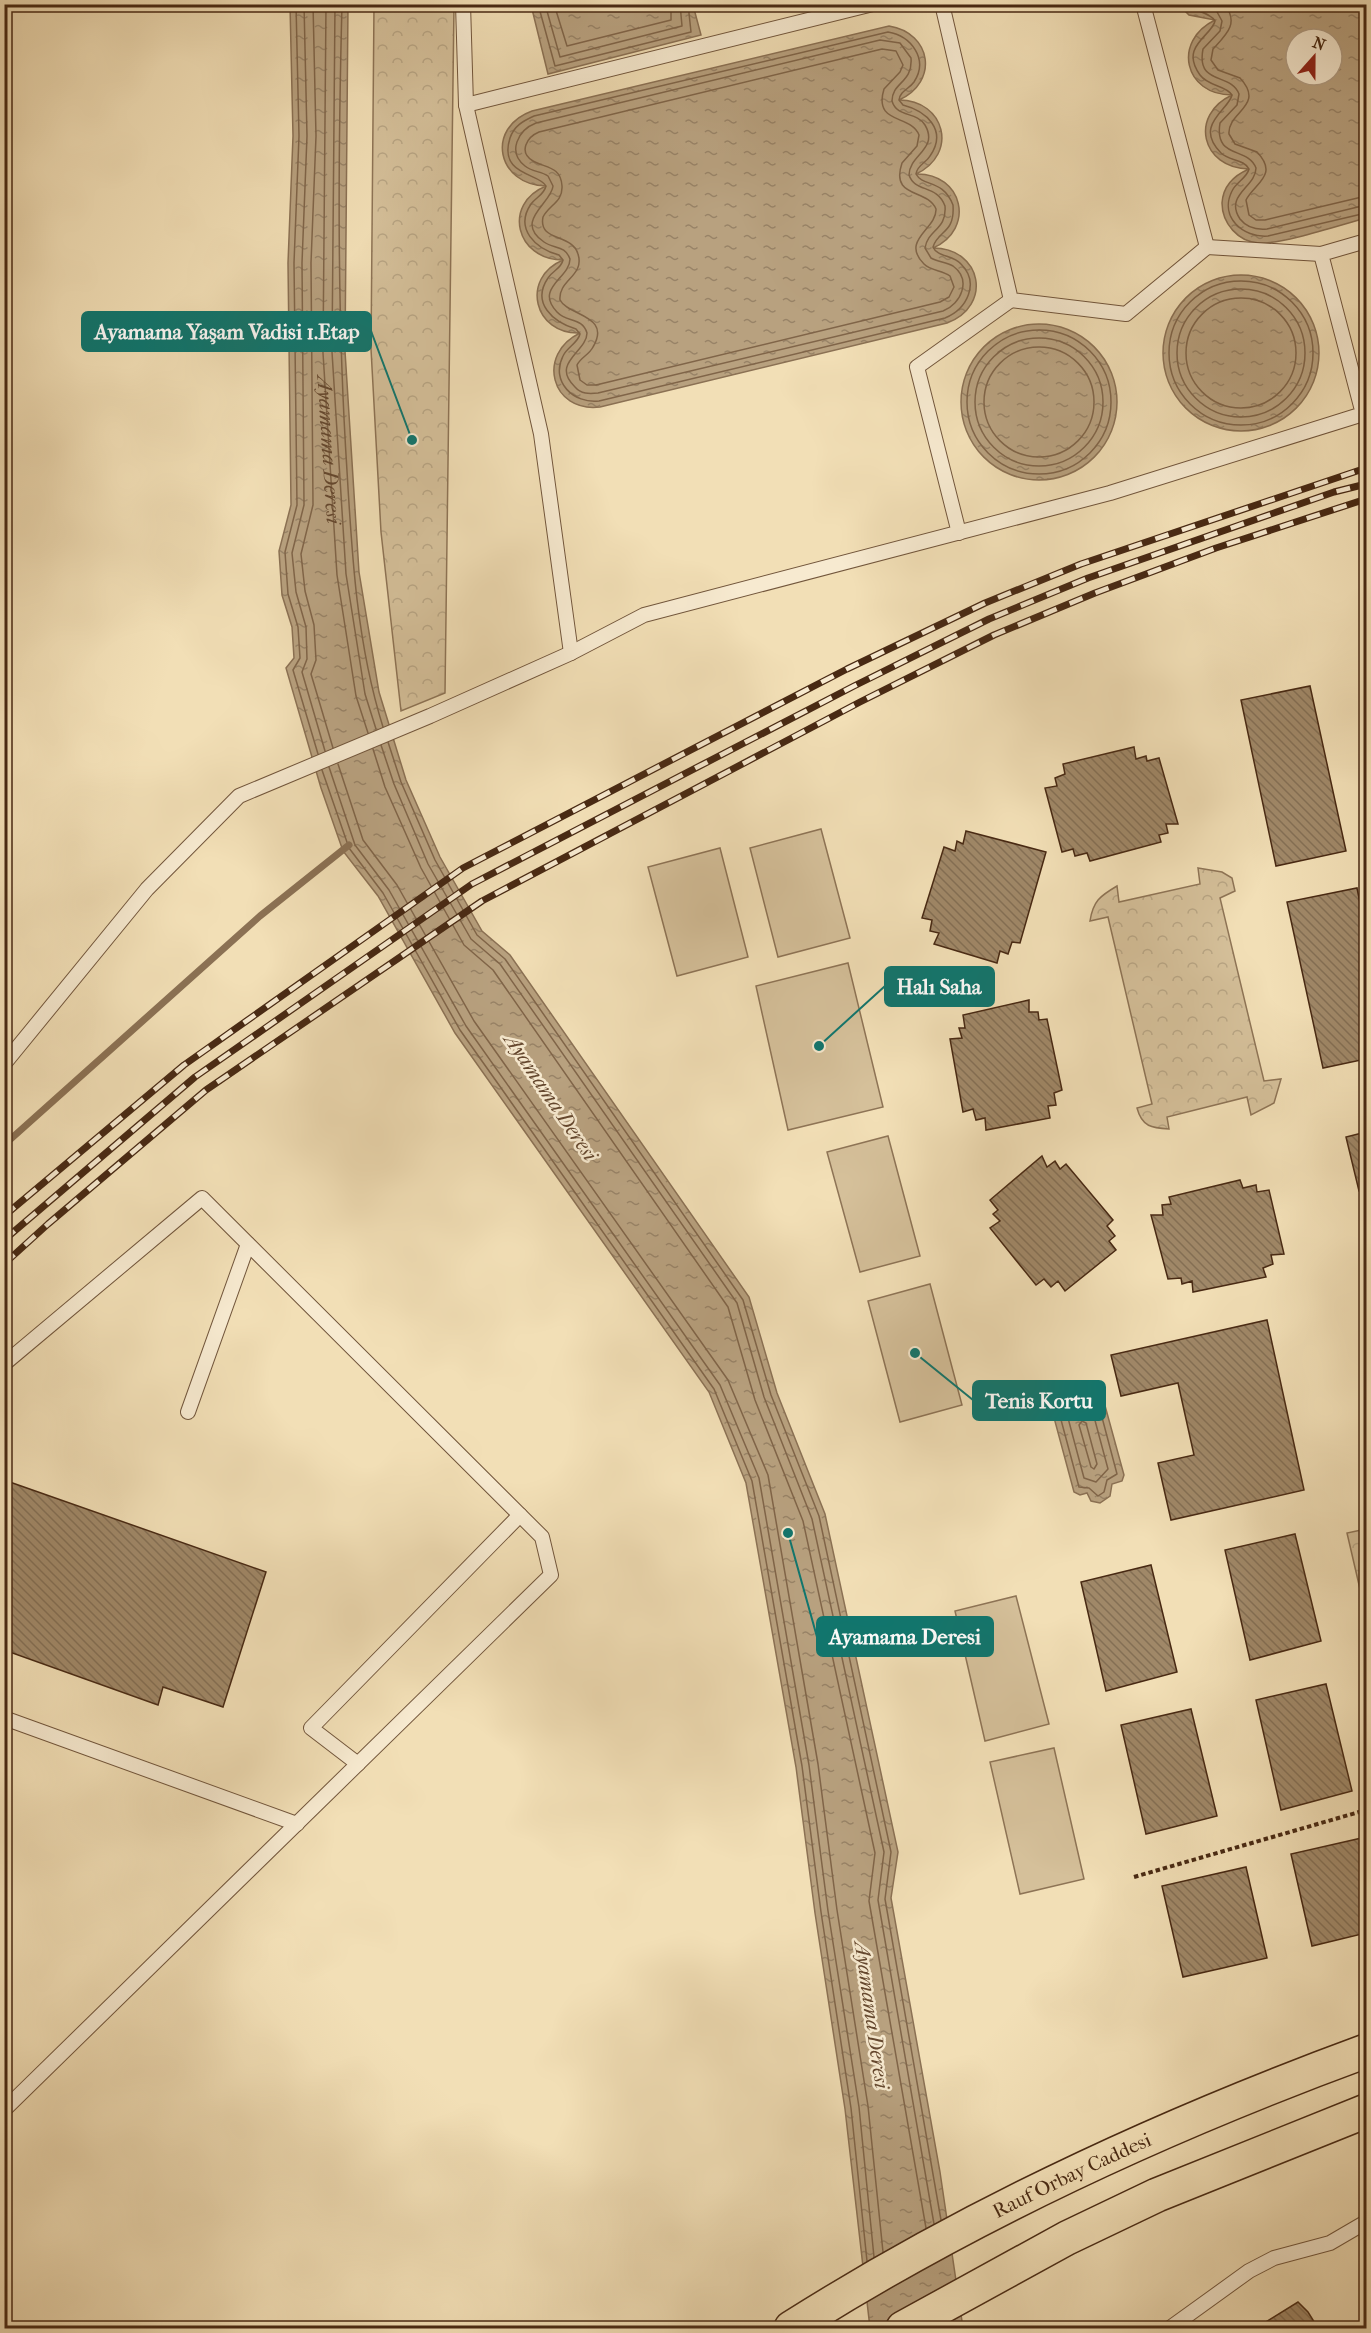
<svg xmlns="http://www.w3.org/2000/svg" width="1371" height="2333" font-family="'IM FELL French Canon',serif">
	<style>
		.forest { fill: url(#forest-crowns); stroke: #8e7456; stroke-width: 1.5 }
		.garden { fill: #d5c09a; stroke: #8e7456; stroke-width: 1.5 }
		.water { fill: url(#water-ripples); stroke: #8b7154; stroke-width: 1.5; fill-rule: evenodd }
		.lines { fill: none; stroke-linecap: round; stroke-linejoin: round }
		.shore { stroke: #806549; stroke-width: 1.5 }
		.stream { stroke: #8b7154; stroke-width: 7 }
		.building { fill: url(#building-back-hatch); stroke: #482913; stroke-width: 1.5 }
		.service-casing { stroke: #72563c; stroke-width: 16 }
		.trunk-casing { stroke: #482913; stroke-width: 36 }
		.path { stroke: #482913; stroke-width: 4; stroke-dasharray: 4.5 3; stroke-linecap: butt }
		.service { stroke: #f7ead0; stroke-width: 14 }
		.trunk { stroke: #f2dfb6; stroke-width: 33 }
		.rail-casing { stroke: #482913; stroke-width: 7 }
		.rail { stroke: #f7ead0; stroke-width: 4.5; stroke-dasharray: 14; stroke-linecap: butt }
		.labels { text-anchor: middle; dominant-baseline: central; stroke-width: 5; stroke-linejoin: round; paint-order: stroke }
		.street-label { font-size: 20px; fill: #482913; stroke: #f7ead0 }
		.water-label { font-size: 21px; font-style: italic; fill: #64472e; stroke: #f7ead0 }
		.leader { fill: none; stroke: #0f766e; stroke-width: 2 }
		.callout-dot { fill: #0f766e; stroke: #f7ead0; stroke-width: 2 }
		.callout { fill: #0f766e; stroke: #0f766e; stroke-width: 2 }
		.callout-label { font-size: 21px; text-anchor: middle; font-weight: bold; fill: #fff }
	</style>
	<defs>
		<pattern id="forest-crowns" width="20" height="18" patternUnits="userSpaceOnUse" patternTransform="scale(1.5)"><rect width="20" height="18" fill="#d5c09a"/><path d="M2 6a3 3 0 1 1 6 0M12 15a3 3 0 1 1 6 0" fill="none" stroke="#b8a584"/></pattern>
		<pattern id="water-ripples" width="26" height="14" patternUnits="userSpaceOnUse" patternTransform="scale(1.5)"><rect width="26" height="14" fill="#b8a17f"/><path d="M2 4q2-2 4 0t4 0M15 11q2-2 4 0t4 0" fill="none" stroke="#988367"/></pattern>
		<pattern id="building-back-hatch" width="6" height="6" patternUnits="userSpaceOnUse" patternTransform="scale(1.5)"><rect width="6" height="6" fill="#a08868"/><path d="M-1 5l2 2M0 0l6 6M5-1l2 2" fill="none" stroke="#846f54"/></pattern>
	</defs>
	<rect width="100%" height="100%" fill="#f2dfb6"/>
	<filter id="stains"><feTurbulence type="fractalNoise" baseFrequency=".00333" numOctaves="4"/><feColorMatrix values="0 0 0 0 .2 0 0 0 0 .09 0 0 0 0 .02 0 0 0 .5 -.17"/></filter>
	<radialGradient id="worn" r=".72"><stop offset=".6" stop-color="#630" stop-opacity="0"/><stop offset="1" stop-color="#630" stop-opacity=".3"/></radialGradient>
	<!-- forest -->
	<g class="forest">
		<path d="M 374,5 L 454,5 L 445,693 L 401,711 L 381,532 L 371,349 Z"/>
		<path d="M 1198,868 L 1222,872 L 1232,878 L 1235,891 L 1220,898 L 1264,1081 L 1281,1079 L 1274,1103 L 1251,1115 L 1247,1097 L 1167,1117 L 1169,1129 C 1152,1128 1142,1127 1137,1108 L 1152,1104 L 1108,917 L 1090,921 C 1093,901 1100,896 1117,886 L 1119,902 L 1200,884 Z"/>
		<path d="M 1366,1529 L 1366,1615 L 1347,1533 Z"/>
	</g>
	<!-- garden -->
	<g class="garden">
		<path d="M 821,829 L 850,938 L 778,957 L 750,848 Z"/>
		<path d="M 720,848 L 748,957 L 677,976 L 648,867 Z"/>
		<path d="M 848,963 L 883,1107 L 788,1130 L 756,986 Z"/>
		<path d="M 888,1136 L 920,1256 L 860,1272 L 827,1152 Z"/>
		<path d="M 930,1284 L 962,1405 L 900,1422 L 868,1301 Z"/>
		<path d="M 1016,1596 L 1049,1724 L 985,1741 L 955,1611 Z"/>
		<path d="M 1054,1748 L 1084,1879 L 1020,1894 L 990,1762 Z"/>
	</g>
	<!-- water -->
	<g class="water">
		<path d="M 290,5 L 348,5 L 345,351 L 359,572 L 379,692 L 406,780 L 440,857 L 482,931 L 510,955 L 749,1297 L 777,1393 L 825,1514 L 898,1852 L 891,1898 L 940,2172 L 963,2328 L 870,2328 L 845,2109 L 815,1913 L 796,1767 L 746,1483 L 709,1392 L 455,1033 L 378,896 L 343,851 L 321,788 L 286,668 L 294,658 L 292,627 L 282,595 L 279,551 L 291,505 L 288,263 L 293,136 Z"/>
		<path d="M 531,5 L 693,5 L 701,35 L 548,74 Z"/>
		<path d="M 1179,5 L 1366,5 L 1366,218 C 1340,225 1283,244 1259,243 C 1238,242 1222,223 1222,203 C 1223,186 1235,175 1249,169 C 1201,168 1189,115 1232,95 C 1184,95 1172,41 1215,20 L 1189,15 ZM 1296,39 L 1332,39 L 1332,75 L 1296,75 Z"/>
		<path d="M 889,26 C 932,33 939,82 899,100 C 945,100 959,154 916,174 C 963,173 976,229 933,248 C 982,248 993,306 947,323 L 600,407 C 551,413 536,354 580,333 C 534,335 520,278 563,260 C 516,260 502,204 546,186 C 497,185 485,128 532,111 Z"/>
		<circle cx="1241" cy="353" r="78"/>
		<circle cx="1039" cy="402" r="78"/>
		<path d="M 1096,1395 L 1104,1402 L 1124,1475 L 1122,1481 L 1112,1484 L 1110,1496 L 1100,1503 L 1091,1501 L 1087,1493 L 1080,1495 L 1074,1492 L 1053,1414 L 1061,1403 Z"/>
	</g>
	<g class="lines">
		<!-- shore -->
		<g class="shore">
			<path d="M 296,4 L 299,136 L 294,263 L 297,505 L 285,552 L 288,594 L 298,627 L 300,658 L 293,670 L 318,754"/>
			<path d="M 304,4 L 307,136 L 302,263 L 304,505 L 292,553 L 296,592 L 306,627 L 307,659 L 302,672 L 325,751"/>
			<path d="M 313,4 L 316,136 L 311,263 L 313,505 L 301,554 L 305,591 L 314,625 L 316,660 L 311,674 L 333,748"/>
			<path id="s1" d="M 326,4 L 323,353 L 337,575 L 356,696 L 368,733"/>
			<path d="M 335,4 L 332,352 L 346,574 L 365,694 L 376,729"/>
			<path d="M 342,4 C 338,160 337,316 347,471 C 352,557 357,644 383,727"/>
			<path d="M 538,4 L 555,66 L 691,32 L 688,4"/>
			<path d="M 545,4 L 560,57 L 682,26 L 680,4"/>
			<path d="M 554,4 L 567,46 L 671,20 L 671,4"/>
			<path d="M 1186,4 C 1194,12 1210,12 1215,21 C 1212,36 1179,46 1200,75 C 1209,87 1226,85 1232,95 C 1229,110 1193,125 1221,153 C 1229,161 1244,159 1249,169 C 1247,178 1236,182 1232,191 C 1219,217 1243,238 1268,236 L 1366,213"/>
			<path d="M 1199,4 L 1216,10 L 1222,21 L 1220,31 L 1203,49 C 1196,86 1231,72 1239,94 L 1237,105 L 1220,123 C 1214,160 1248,146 1256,168 C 1256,187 1224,195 1240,219 C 1247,228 1256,230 1267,229 L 1366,205"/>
			<path d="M 1224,4 C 1240,23 1226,35 1213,49 L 1211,60 L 1218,70 L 1240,78 C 1266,106 1227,112 1229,134 L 1235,144 L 1257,152 C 1279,175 1255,183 1246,200 L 1249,215 L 1256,220 L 1265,220 L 1366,196"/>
			<path d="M 888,32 C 911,36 929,59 914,82 C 909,89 900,91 899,100 L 903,105 C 926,111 948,130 930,156 C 926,163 917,165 916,174 C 923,187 943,179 953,205 C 955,234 938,230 933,247 C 937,257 953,255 961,264 C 980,283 967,309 945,318 L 599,401 C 574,404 550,382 563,356 C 567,347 578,343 580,334 L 576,329 C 553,322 531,303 548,278 C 553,270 561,269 563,260 L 559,255 C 536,249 514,229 531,204 C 536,197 544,195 546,186 C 540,173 498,176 510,138 C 514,126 523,121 534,116 Z"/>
			<path d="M 880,40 L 900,43 L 911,58 C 913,83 892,82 892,101 C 897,118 916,111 925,125 C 939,149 909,155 909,175 C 915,193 937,184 945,206 C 947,230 928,229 925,248 L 931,258 C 938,262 946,262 953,266 C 972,280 961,304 943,311 L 598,393 C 589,394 581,394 575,387 C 550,363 587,352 587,333 C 582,317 567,323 557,312 C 534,288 570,278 570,259 C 565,245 554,249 544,242 C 513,221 552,203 553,186 L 548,176 C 541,171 532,172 525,166 C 507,152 518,130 536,123 Z"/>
			<path d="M 882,49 L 896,51 L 903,65 L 900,72 L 884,89 C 873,125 911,114 919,135 L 917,146 L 902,163 C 890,199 927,188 936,209 C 937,229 900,240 924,264 C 931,271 942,270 950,276 L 954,287 L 949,297 L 940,302 L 596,385 L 587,385 L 580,380 L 577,365 C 581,357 589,355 593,347 C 612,315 568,316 560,300 C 558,280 585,276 578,254 C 572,233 538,242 543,217 C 549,205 563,202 562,186 C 561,166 545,168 533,161 C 518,152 527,137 539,132 Z"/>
			<circle cx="1241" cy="353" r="72"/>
			<circle cx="1241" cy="353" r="64"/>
			<circle cx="1241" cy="353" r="55"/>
			<circle cx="1039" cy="402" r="72"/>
			<circle cx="1039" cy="402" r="64"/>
			<circle cx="1039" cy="402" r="55"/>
			<path d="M 388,742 L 401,782 L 435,860 L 477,935 L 505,959 L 743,1300 L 771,1395 L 819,1516 L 891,1852 L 885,1899 L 941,2220"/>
			<path d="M 381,745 L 394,784 L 428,864 L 471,939 L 500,964 L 737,1303 L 764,1397 L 812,1519 L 884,1852 L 878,1900 L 934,2224"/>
			<path d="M 373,749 L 385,787 L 421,868 L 464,945 L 493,970 L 728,1307 L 755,1400 L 803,1521 L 875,1853 L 869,1901 L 926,2228"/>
			<path d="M 338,764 L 363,840 L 397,885 L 474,1021 L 728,1380 L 768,1475 L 818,1764 L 837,1910 L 868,2106 L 883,2252"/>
			<path d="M 329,767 L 355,845 L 389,890 L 466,1026 L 720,1385 L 759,1478 L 809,1765 L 828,1911 L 859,2107 L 874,2257"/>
			<path d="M 322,770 L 349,848 L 383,893 L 460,1030 L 714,1389 L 752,1481 L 802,1766 L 821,1912 L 851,2108 L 867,2261"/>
			<path d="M 1094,1402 L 1099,1406 L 1117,1474 L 1107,1480 L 1104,1492 L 1098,1496 L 1089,1488 L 1079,1487 L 1060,1416 L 1065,1408 Z"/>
			<path d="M 1090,1411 L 1093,1413 L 1108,1469 L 1096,1482 L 1084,1478 L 1068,1418 L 1070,1415 Z"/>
			<path d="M 1082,1421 L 1086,1423 L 1097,1464 L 1094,1469 L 1091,1467 L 1079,1425 Z"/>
		</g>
		<!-- stream -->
		<path class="stream" d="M 4,1145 L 260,916 L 349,845"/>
	</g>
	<!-- building -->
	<g class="building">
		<path d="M 1310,686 L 1346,851 L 1276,866 L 1241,700 Z"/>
		<path d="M 1134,747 L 1136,759 L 1146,756 L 1147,761 L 1159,758 L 1178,824 L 1166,824 L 1168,833 L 1159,835 L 1161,842 L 1090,861 L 1087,853 L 1075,856 L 1073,849 L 1062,852 L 1045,788 L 1057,786 L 1055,778 L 1065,774 L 1063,764 Z"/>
		<path d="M 966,831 L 1046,852 L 1020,943 L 1012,942 L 1008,954 L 1000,951 L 997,963 L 934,944 L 939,933 L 930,931 L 932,920 L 922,918 L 944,847 L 955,851 L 957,841 L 963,844 Z"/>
		<path d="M 1357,888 L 1366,933 L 1366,1059 L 1323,1068 L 1287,902 Z"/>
		<path d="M 1029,1000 L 1029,1012 L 1038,1012 L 1039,1020 L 1047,1019 L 1062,1090 L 1054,1093 L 1056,1105 L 1048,1106 L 1050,1118 L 986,1130 L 985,1118 L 976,1120 L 973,1109 L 963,1112 L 950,1039 L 962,1038 L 959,1028 L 965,1028 L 963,1015 Z"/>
		<path d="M 1366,1132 L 1366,1190 L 1359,1191 L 1346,1137 Z"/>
		<path d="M 1042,1156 L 1047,1167 L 1055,1161 L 1060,1169 L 1066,1164 L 1113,1220 L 1107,1226 L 1115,1236 L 1109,1241 L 1116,1250 L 1065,1291 L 1058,1281 L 1051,1287 L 1044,1279 L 1036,1285 L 990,1228 L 1000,1221 L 993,1214 L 998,1210 L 990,1200 Z"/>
		<path d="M 1240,1180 L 1243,1188 L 1256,1185 L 1257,1192 L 1269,1190 L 1284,1254 L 1271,1255 L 1273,1264 L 1263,1268 L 1266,1277 L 1193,1292 L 1192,1281 L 1182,1284 L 1181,1278 L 1168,1279 L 1151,1215 L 1163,1215 L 1162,1205 L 1171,1204 L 1169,1197 Z"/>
		<path d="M 1267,1320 L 1304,1490 L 1171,1520 L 1158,1463 L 1194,1455 L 1178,1383 L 1121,1396 L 1111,1355 Z"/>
		<path d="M 4,1480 L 266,1572 L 223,1707 L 163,1687 L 158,1705 L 4,1650 Z"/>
		<path d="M 1295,1534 L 1321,1641 L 1250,1660 L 1225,1550 Z"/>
		<path d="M 1151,1565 L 1177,1672 L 1106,1691 L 1081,1582 Z"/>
		<path d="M 1326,1684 L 1352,1791 L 1281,1810 L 1256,1700 Z"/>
		<path d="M 1191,1709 L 1217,1816 L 1146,1834 L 1121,1725 Z"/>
		<path d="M 1366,1837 L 1366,1933 L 1312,1946 L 1291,1854 Z"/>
		<path d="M 1246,1867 L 1267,1958 L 1183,1977 L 1162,1886 Z"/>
		<path d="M 1298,2302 L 1308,2312 L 1318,2328 L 1256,2328 Z"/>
	</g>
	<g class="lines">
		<defs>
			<g id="service">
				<path d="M 463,4 L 466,105 L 541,434 L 571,653"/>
				<path d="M 942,4 L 1011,300 L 1126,314 L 1207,247 L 1143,4"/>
				<path d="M 466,105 L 873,4"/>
				<path d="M 1207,247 L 1321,254"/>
				<path d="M 959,533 L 917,367 L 1011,300"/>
				<path d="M 4,1064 L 147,889 L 239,796 L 430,716 L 571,653 L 644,615 L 1110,493 L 1363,414 L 1321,254 L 1366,241"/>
				<path d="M 4,1364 L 202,1198 L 542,1537 L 551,1575 L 4,2110"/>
				<path d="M 188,1412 L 248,1244"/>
				<path d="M 4,1718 L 297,1824"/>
				<path d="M 358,1764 L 311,1728 L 520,1515"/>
				<path d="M 1170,2328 L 1249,2271 L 1274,2258 L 1330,2243 L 1366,2222"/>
			</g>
			<g id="trunk">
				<path id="s2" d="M 791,2328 C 971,2214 1167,2124 1366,2051"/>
				<path d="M 903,2328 L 1067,2238 L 1157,2195 L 1366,2111"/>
			</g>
		</defs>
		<!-- service casing -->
		<use href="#service" class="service-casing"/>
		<!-- trunk casing -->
		<use href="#trunk" class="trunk-casing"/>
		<!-- path -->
		<path class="path" d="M 1134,1877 L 1366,1810"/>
		<!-- service -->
		<use href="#service" class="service"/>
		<!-- trunk -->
		<use href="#trunk" class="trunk"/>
		<defs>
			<g id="rail">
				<path d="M 4,1216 L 184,1065 L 463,868 L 847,669 L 985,603 L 1081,564 L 1366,468"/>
				<path d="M 4,1240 L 195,1077 L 472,884 L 854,686 L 989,619 L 1088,578 L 1334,492 L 1366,484"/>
				<path d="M 4,1264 L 48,1224 L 206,1090 L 482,901 L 860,702 L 994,635 L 1095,593 L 1216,548 L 1366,499"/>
			</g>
		</defs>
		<!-- rail casing -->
		<use href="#rail" class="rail-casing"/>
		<!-- rail -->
		<use href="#rail" class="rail"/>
	</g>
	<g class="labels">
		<!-- street labels -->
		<g class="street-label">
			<text stroke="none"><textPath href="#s2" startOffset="320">Rauf Orbay Caddesi</textPath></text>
		</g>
		<!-- water labels -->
		<g class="water-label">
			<text stroke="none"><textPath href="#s1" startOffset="446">Ayamama Deresi</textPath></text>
			<text transform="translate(551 1097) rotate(56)">Ayamama Deresi</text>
			<text transform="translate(872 2015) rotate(82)">Ayamama Deresi</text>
		</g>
	</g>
	<!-- callouts -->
	<path class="leader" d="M412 440L371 331M819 1046L885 986M915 1353L973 1400M788 1533L817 1637"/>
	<g class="callout-dot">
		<circle cx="412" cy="440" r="6"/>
		<circle cx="819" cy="1046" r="6"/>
		<circle cx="915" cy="1353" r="6"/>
		<circle cx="788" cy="1533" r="6"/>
	</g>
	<g class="callout">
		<rect x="82" y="312" width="289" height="39" rx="6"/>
		<rect x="885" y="967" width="109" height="39" rx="6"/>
		<rect x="973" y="1381" width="132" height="39" rx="6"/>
		<rect x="817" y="1617" width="176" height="39" rx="6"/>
	</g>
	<g class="callout-label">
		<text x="227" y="339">Ayamama Yaşam Vadisi 1.Etap</text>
		<text x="939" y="994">Halı Saha</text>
		<text x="1039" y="1408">Tenis Kortu</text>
		<text x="905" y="1644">Ayamama Deresi</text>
	</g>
	<!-- margin -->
	<rect width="1371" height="2333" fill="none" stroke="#f2dfb6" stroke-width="24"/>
	<rect x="6" y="6" width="1359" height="2321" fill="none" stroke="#482913" stroke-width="3"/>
	<rect x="12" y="12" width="1347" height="2309" fill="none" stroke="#482913" stroke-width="1.5"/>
	<!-- north arrow -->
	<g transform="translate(1314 57) rotate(21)"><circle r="28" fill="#f7ead0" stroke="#b19d84" stroke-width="1.5"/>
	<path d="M0-4.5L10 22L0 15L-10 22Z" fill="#8f2418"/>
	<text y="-9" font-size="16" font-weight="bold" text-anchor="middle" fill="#482913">N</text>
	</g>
	<rect width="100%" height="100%" filter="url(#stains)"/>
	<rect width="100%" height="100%" fill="url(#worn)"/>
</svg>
